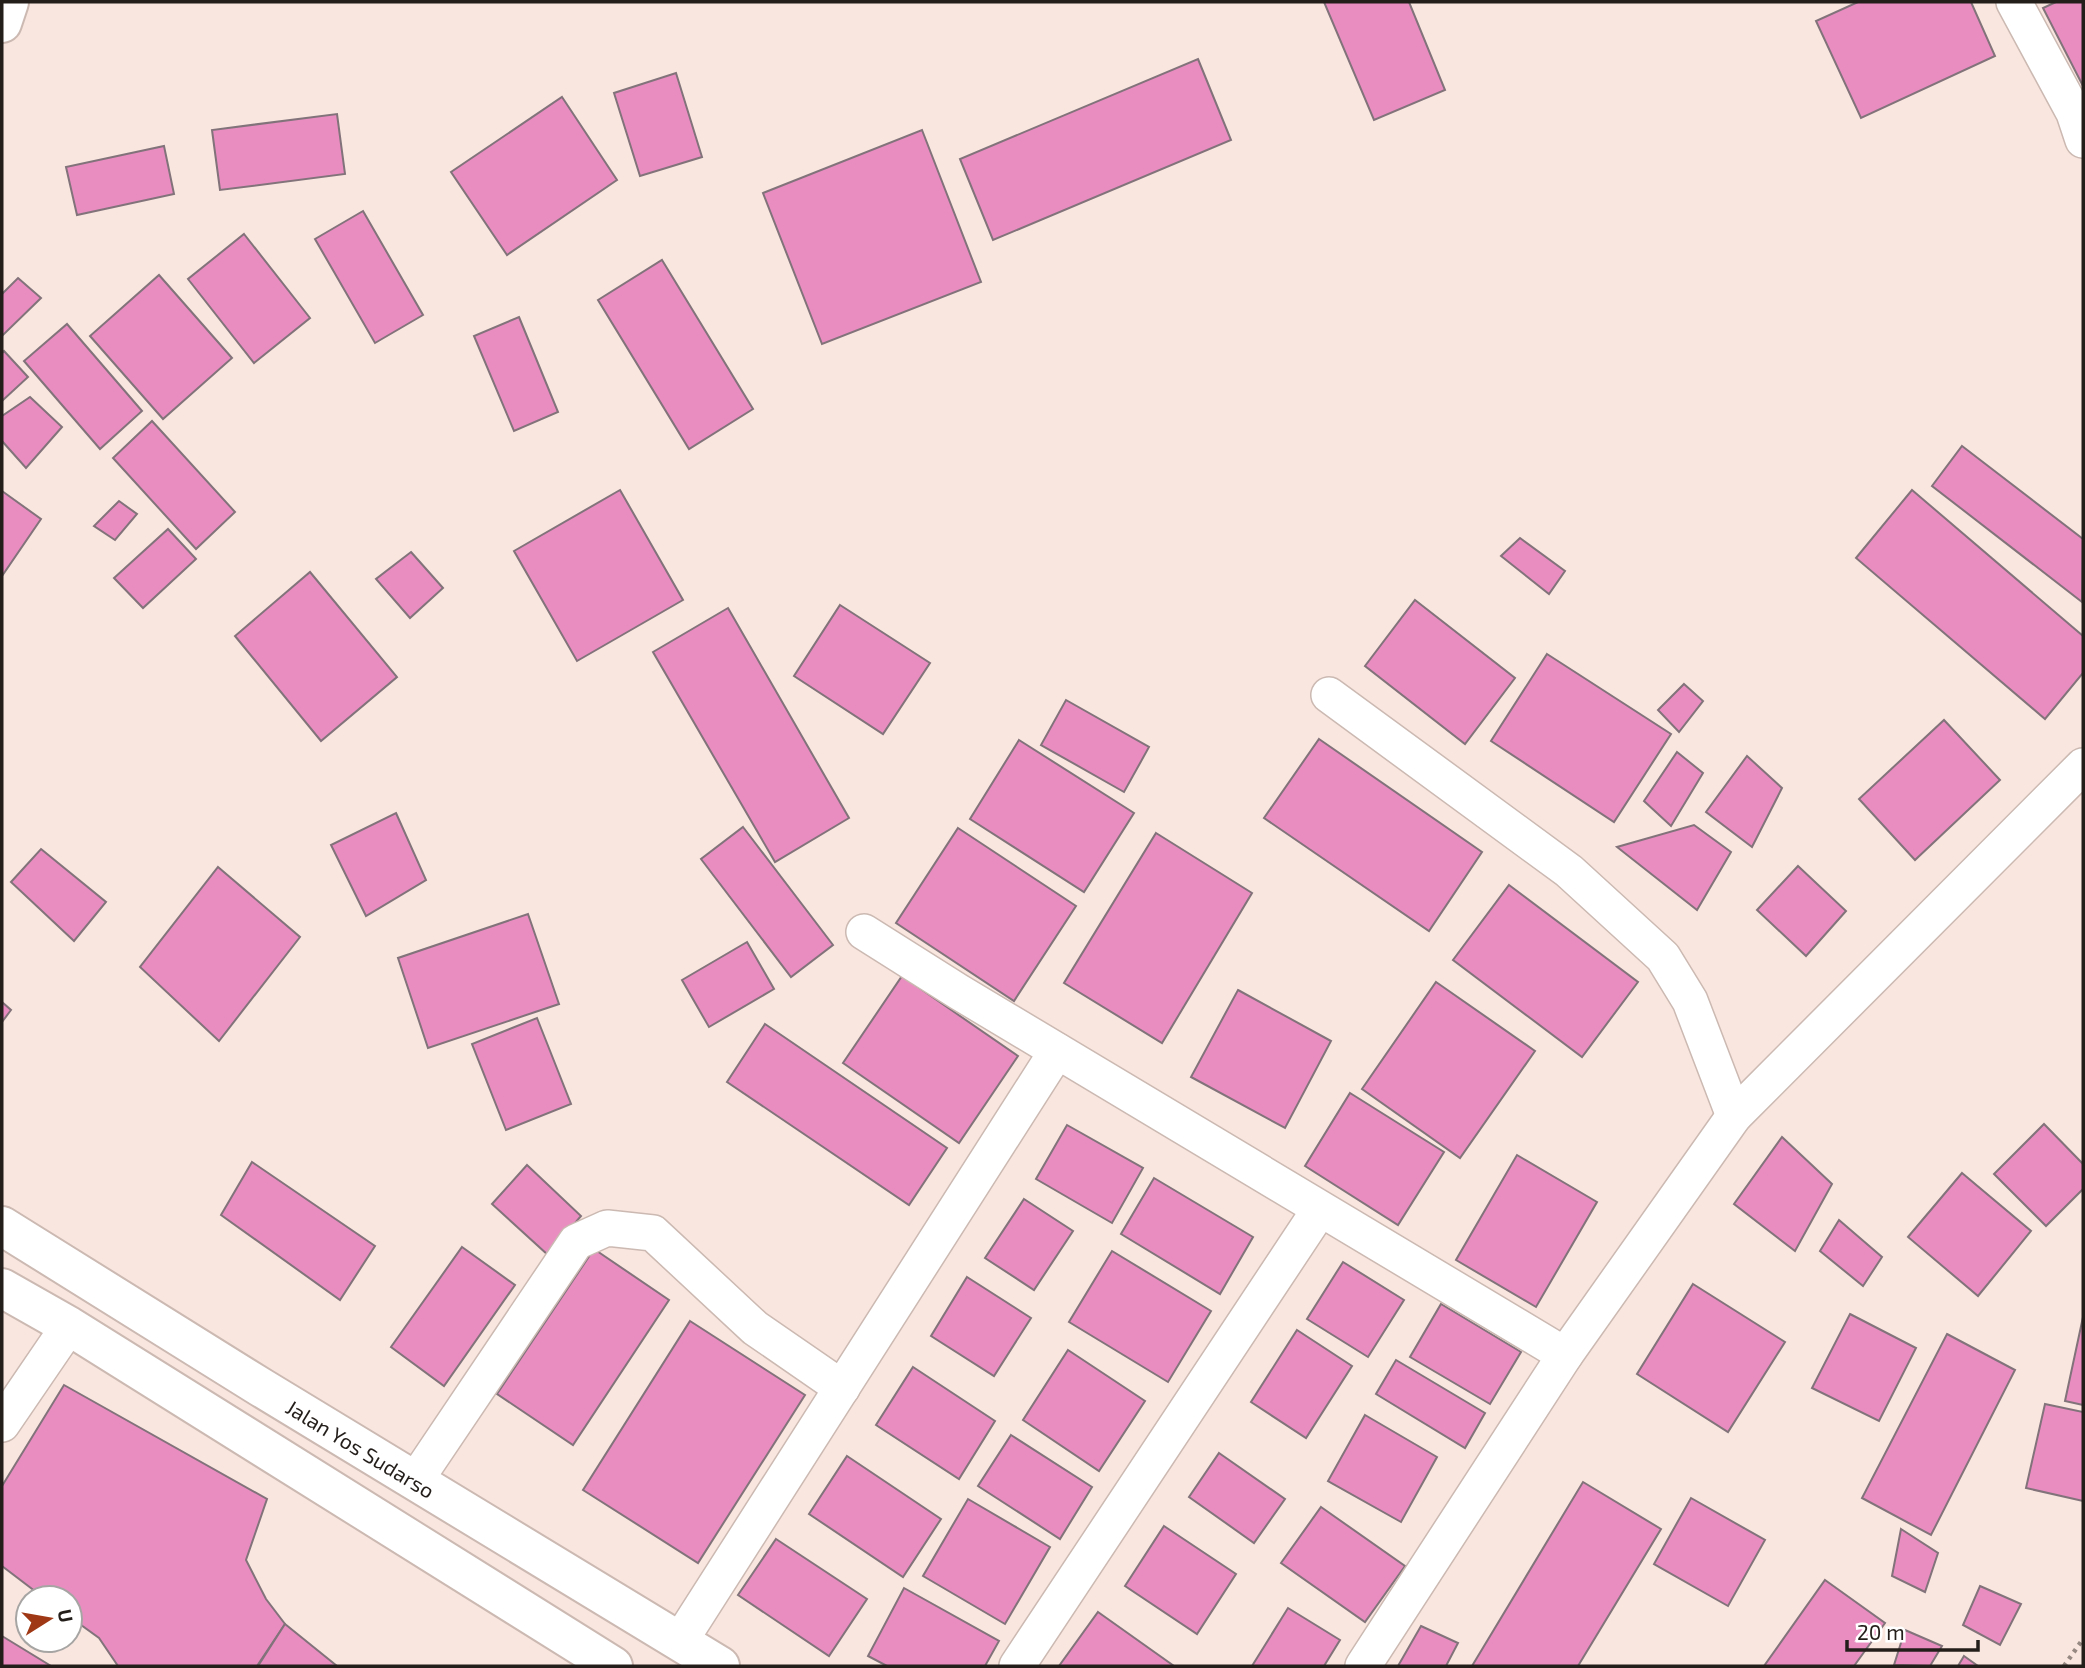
<svg xmlns="http://www.w3.org/2000/svg" width="2085" height="1668" font-family="'Exo 2',sans-serif">
	<style>
		.building { fill: #e98cc0; stroke: #82737b; stroke-width: 2 }
		.lines { fill: none; stroke-linecap: round; stroke-linejoin: round }
		.minor-casing { stroke: #cbb9b2; stroke-width: 38 }
		.tertiary-casing { stroke: #cbb9b2; stroke-width: 42 }
		.trunk-casing { stroke: #cbb9b2; stroke-width: 42 }
		.path { stroke: #968983; stroke-width: 4.5; stroke-dasharray: 3.5 5; stroke-linecap: butt }
		.minor { stroke: #fff; stroke-width: 35 }
		.tertiary { stroke: #fff; stroke-width: 38 }
		.trunk { stroke: #fff; stroke-width: 38 }
		.labels { text-anchor: middle; dominant-baseline: central; stroke-width: 7; stroke-linejoin: round; paint-order: stroke }
		.street-label { font-size: 21px; fill: #241e1b; stroke: #fff }
	</style>
	<rect width="100%" height="100%" fill="#f9e6de"/>
	<!-- building -->
	<g class="building">
		<path d="M 1324,2 L 1409,2 L 1445,90 L 1374,120 Z"/>
		<path d="M 1858,2 L 1971,2 L 1995,56 L 1861,118 L 1816,21 Z"/>
		<path d="M 2056,2 L 2083,2 L 2083,86 L 2043,8 Z"/>
		<path d="M 1198,59 L 1231,140 L 993,240 L 960,159 Z"/>
		<path d="M 676,73 L 702,157 L 640,176 L 614,93 Z"/>
		<path d="M 562,97 L 617,180 L 507,255 L 451,172 Z"/>
		<path d="M 337,114 L 345,174 L 220,190 L 212,130 Z"/>
		<path d="M 922,130 L 981,282 L 822,344 L 763,193 Z"/>
		<path d="M 164,146 L 174,194 L 77,215 L 66,167 Z"/>
		<path d="M 363,211 L 423,315 L 375,343 L 315,239 Z"/>
		<path d="M 244,234 L 310,318 L 254,363 L 188,279 Z"/>
		<path d="M 662,260 L 753,409 L 689,449 L 598,300 Z"/>
		<path d="M 159,275 L 232,358 L 163,419 L 90,336 Z"/>
		<path d="M 18,278 L 41,298 L 2,336 L 2,294 Z"/>
		<path d="M 519,317 L 558,412 L 514,431 L 474,336 Z"/>
		<path d="M 67,324 L 142,411 L 100,449 L 24,361 Z"/>
		<path d="M 4,351 L 28,377 L 2,401 L 2,353 Z"/>
		<path d="M 30,397 L 62,427 L 26,468 L 2,441 L 2,416 Z"/>
		<path d="M 152,421 L 235,512 L 196,549 L 113,458 Z"/>
		<path d="M 1962,446 L 2083,539 L 2082,602 L 1932,486 Z"/>
		<path d="M 620,490 L 683,600 L 577,661 L 514,551 Z"/>
		<path d="M 1912,490 L 2083,636 L 2083,673 L 2045,719 L 1856,558 Z"/>
		<path d="M 2,491 L 41,519 L 2,576 Z"/>
		<path d="M 119,501 L 137,514 L 115,540 L 94,526 Z"/>
		<path d="M 168,529 L 196,559 L 143,608 L 114,578 Z"/>
		<path d="M 1520,538 L 1565,571 L 1549,594 L 1501,556 Z"/>
		<path d="M 411,552 L 443,588 L 410,618 L 376,579 Z"/>
		<path d="M 310,572 L 397,677 L 321,741 L 235,636 Z"/>
		<path d="M 1415,600 L 1515,678 L 1465,744 L 1365,666 Z"/>
		<path d="M 840,605 L 930,663 L 883,734 L 794,676 Z"/>
		<path d="M 728,608 L 849,818 L 775,862 L 653,652 Z"/>
		<path d="M 1547,654 L 1671,734 L 1614,822 L 1491,741 Z"/>
		<path d="M 1684,684 L 1703,701 L 1679,732 L 1658,710 Z"/>
		<path d="M 1066,700 L 1149,747 L 1124,792 L 1041,745 Z"/>
		<path d="M 1944,720 L 2000,780 L 1915,860 L 1859,799 Z"/>
		<path d="M 1319,739 L 1482,852 L 1429,931 L 1264,818 Z"/>
		<path d="M 1019,740 L 1134,813 L 1084,892 L 970,819 Z"/>
		<path d="M 1677,752 L 1703,773 L 1671,826 L 1644,801 Z"/>
		<path d="M 1747,756 L 1782,788 L 1752,847 L 1706,812 Z"/>
		<path d="M 396,813 L 426,880 L 366,916 L 331,845 Z"/>
		<path d="M 1694,825 L 1731,852 L 1697,910 L 1617,847 Z"/>
		<path d="M 743,827 L 833,945 L 791,977 L 701,859 Z"/>
		<path d="M 958,828 L 1076,906 L 1014,1001 L 896,923 Z"/>
		<path d="M 1156,833 L 1252,893 L 1162,1043 L 1064,983 Z"/>
		<path d="M 41,849 L 106,902 L 74,941 L 11,882 Z"/>
		<path d="M 1798,866 L 1846,911 L 1806,956 L 1757,910 Z"/>
		<path d="M 218,867 L 300,937 L 219,1041 L 140,967 Z"/>
		<path d="M 1509,885 L 1638,982 L 1582,1057 L 1453,960 Z"/>
		<path d="M 528,914 L 559,1004 L 428,1048 L 398,958 Z"/>
		<path d="M 747,942 L 774,989 L 709,1027 L 682,980 Z"/>
		<path d="M 902,976 L 1018,1056 L 959,1143 L 843,1063 Z"/>
		<path d="M 1436,982 L 1535,1051 L 1460,1158 L 1362,1089 Z"/>
		<path d="M 1238,990 L 1331,1041 L 1285,1128 L 1191,1077 Z"/>
		<path d="M 2,1002 L 11,1010 L 2,1022 Z"/>
		<path d="M 537,1018 L 571,1104 L 506,1130 L 472,1044 Z"/>
		<path d="M 765,1024 L 947,1148 L 909,1205 L 727,1082 Z"/>
		<path d="M 1350,1093 L 1444,1152 L 1398,1225 L 1305,1166 Z"/>
		<path d="M 2044,1124 L 2083,1164 L 2083,1189 L 2046,1226 L 1994,1174 Z"/>
		<path d="M 1067,1125 L 1143,1168 L 1112,1223 L 1036,1179 Z"/>
		<path d="M 1782,1137 L 1832,1184 L 1795,1251 L 1734,1204 Z"/>
		<path d="M 1517,1155 L 1597,1202 L 1536,1307 L 1456,1260 Z"/>
		<path d="M 252,1162 L 375,1246 L 340,1300 L 221,1215 Z"/>
		<path d="M 527,1165 L 581,1216 L 548,1255 L 492,1204 Z"/>
		<path d="M 1962,1173 L 2031,1231 L 1978,1296 L 1908,1237 Z"/>
		<path d="M 1154,1178 L 1253,1237 L 1220,1294 L 1121,1234 Z"/>
		<path d="M 1024,1199 L 1073,1231 L 1034,1290 L 985,1258 Z"/>
		<path d="M 1839,1220 L 1882,1257 L 1863,1286 L 1820,1251 Z"/>
		<path d="M 462,1247 L 515,1285 L 444,1386 L 391,1347 Z"/>
		<path d="M 594,1249 L 669,1300 L 573,1445 L 497,1394 Z"/>
		<path d="M 1112,1251 L 1211,1311 L 1168,1382 L 1069,1322 Z"/>
		<path d="M 1343,1262 L 1404,1300 L 1368,1357 L 1307,1319 Z"/>
		<path d="M 967,1277 L 1031,1318 L 994,1376 L 931,1336 Z"/>
		<path d="M 1693,1284 L 1785,1342 L 1728,1432 L 1637,1374 Z"/>
		<path d="M 1441,1304 L 1521,1352 L 1490,1404 L 1410,1357 Z"/>
		<path d="M 1850,1314 L 1916,1348 L 1879,1421 L 1812,1388 Z"/>
		<path d="M 2083,1317 L 2083,1405 L 2065,1401 Z"/>
		<path d="M 690,1321 L 805,1395 L 698,1563 L 583,1490 Z"/>
		<path d="M 1297,1330 L 1352,1366 L 1306,1438 L 1251,1402 Z"/>
		<path d="M 1947,1334 L 2015,1370 L 1931,1535 L 1862,1498 Z"/>
		<path d="M 1068,1350 L 1145,1401 L 1099,1471 L 1023,1420 Z"/>
		<path d="M 1396,1360 L 1485,1413 L 1465,1448 L 1376,1394 Z"/>
		<path d="M 913,1367 L 995,1421 L 959,1479 L 876,1425 Z"/>
		<path d="M 64,1385 L 267,1499 L 246,1560 L 266,1599 L 285,1624 L 257,1666 L 118,1666 L 99,1638 L 70,1617 L 70,1598 L 44,1598 L 2,1566 L 2,1486 Z"/>
		<path d="M 2045,1404 L 2083,1412 L 2083,1501 L 2026,1488 Z"/>
		<path d="M 1365,1415 L 1437,1457 L 1401,1522 L 1328,1481 Z"/>
		<path d="M 1011,1435 L 1092,1487 L 1060,1539 L 978,1486 Z"/>
		<path d="M 1219,1453 L 1285,1499 L 1254,1543 L 1189,1497 Z"/>
		<path d="M 847,1456 L 941,1519 L 903,1577 L 809,1514 Z"/>
		<path d="M 1583,1482 L 1661,1529 L 1578,1666 L 1472,1666 Z"/>
		<path d="M 1691,1498 L 1765,1540 L 1728,1606 L 1654,1564 Z"/>
		<path d="M 968,1499 L 1050,1547 L 1005,1624 L 923,1576 Z"/>
		<path d="M 1321,1507 L 1405,1566 L 1365,1622 L 1281,1563 Z"/>
		<path d="M 1164,1526 L 1236,1574 L 1197,1634 L 1125,1586 Z"/>
		<path d="M 1901,1529 L 1938,1553 L 1925,1592 L 1892,1576 Z"/>
		<path d="M 776,1539 L 867,1599 L 829,1656 L 738,1595 Z"/>
		<path d="M 1825,1580 L 1885,1623 L 1854,1666 L 1764,1666 Z"/>
		<path d="M 1980,1586 L 2021,1604 L 2000,1645 L 1963,1625 Z"/>
		<path d="M 904,1588 L 999,1641 L 985,1666 L 887,1666 L 868,1656 Z"/>
		<path d="M 1288,1608 L 1340,1640 L 1324,1666 L 1252,1666 Z"/>
		<path d="M 1098,1612 L 1174,1666 L 1059,1666 Z"/>
		<path d="M 285,1624 L 337,1666 L 258,1666 Z"/>
		<path d="M 1421,1626 L 1458,1643 L 1446,1666 L 1398,1666 Z"/>
		<path d="M 1905,1630 L 1942,1646 L 1930,1666 L 1894,1665 Z"/>
		<path d="M 2,1636 L 51,1666 L 2,1666 Z"/>
		<path d="M 1964,1656 L 1978,1666 L 1958,1666 Z"/>
	</g>
	<g class="lines">
		<defs>
			<g id="minor">
				<path d="M 2014,2 L 2074,113 L 2083,140"/>
				<path d="M 1329,695 L 1569,871 L 1663,957 L 1690,1001 L 1734,1116"/>
				<path d="M 864,932 L 959,992 L 1565,1355"/>
				<path d="M 2,1424 L 69,1326"/>
				<path d="M 415,1481 L 576,1242 L 607,1228 L 653,1233 L 755,1328 L 842,1388"/>
				<path d="M 680,1641 L 1057,1051"/>
				<path d="M 1017,1666 L 1320,1209"/>
				<path d="M 1363,1666 L 1565,1355 L 1734,1116 L 2083,766"/>
			</g>
			<path id="tertiary" d="M 2,23 L 9,2"/>
			<g id="trunk">
				<path id="s1" d="M 2,1226 L 262,1388 L 720,1666"/>
				<path d="M 2,1288 L 69,1326 L 613,1666"/>
			</g>
		</defs>
		<!-- minor casing -->
		<use href="#minor" class="minor-casing"/>
		<!-- tertiary casing -->
		<use href="#tertiary" class="tertiary-casing"/>
		<!-- trunk casing -->
		<use href="#trunk" class="trunk-casing"/>
		<!-- path -->
		<path class="path" d="M 2064,1666 L 2083,1639"/>
		<!-- minor -->
		<use href="#minor" class="minor"/>
		<!-- tertiary -->
		<use href="#tertiary" class="tertiary"/>
		<!-- trunk -->
		<use href="#trunk" class="trunk"/>
	</g>
	<g class="labels">
		<!-- street labels -->
		<g class="street-label">
			<text stroke="none"><textPath href="#s1" startOffset="422">Jalan Yos Sudarso</textPath></text>
		</g>
	</g>
	<!-- border -->
	<rect width="2085" height="1668" fill="none" stroke="#241e1b" stroke-width="7"/>
	<!-- north arrow -->
	<g transform="translate(49 1619) rotate(79)"><circle r="33" fill="#ffffff" stroke="#a7a5a4" stroke-width="2"/>
	<path d="M0-5L12 26L0 18L-12 26Z" fill="#9f3814"/>
	<text y="-10" font-size="19" font-weight="bold" text-anchor="middle" fill="#241e1b">U</text>
	</g>
	<!-- scale -->
	<path d="M1847 1640v10h131v-10" fill="none" stroke="#241e1b" stroke-width="3.5"/>
	<text x="1857" y="1640" font-size="21" fill="#241e1b" stroke="#ffffff" stroke-width="5" paint-order="stroke">20 m</text>
</svg>
